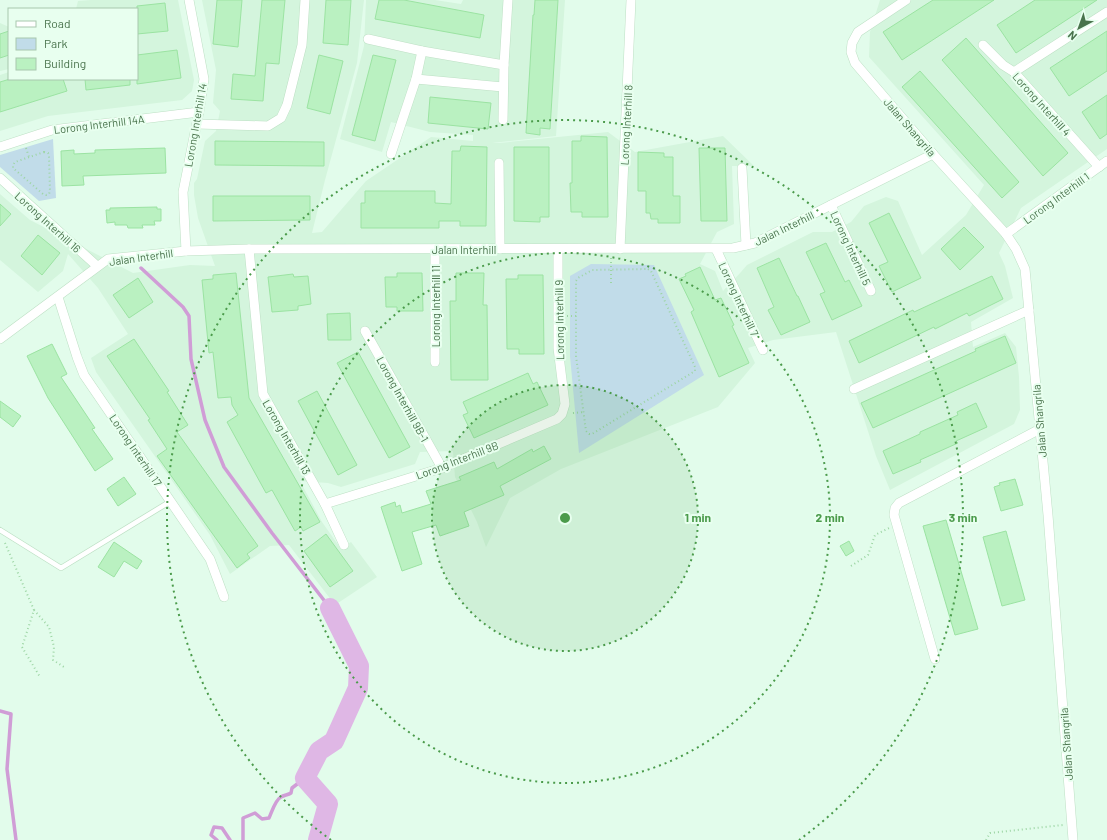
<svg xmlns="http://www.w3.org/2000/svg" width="1107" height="840" font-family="Barlow,sans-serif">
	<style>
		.residential { fill: #d4f5dd }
		.green { fill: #c1dce9 }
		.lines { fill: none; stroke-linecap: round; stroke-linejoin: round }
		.stream { stroke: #d09dd6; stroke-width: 3.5 }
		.river { stroke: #dfb7e5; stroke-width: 20 }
		.building { fill: #baf1c1; stroke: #9be3a2 }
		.lane-casing { stroke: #bee0c5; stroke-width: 6 }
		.street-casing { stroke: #bee0c5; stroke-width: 10 }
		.path { stroke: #9dd5a4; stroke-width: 2; stroke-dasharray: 1 3; stroke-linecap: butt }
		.lane { stroke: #fff; stroke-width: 4.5 }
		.street { stroke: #fff; stroke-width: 9 }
		.ring { fill: none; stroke: #4b9b4b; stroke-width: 2; stroke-dasharray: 2 4 }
		.labels { text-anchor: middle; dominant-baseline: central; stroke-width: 4; stroke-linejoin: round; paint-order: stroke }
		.street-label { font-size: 11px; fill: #49734c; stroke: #e8ffef }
		.centre { fill: #4b9b4b; stroke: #e8ffef; stroke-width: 2 }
		.ring-label { font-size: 12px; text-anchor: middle; font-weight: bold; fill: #4b9b4b; stroke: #e8ffef; stroke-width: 4; stroke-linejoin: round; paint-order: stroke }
	</style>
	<rect width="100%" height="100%" fill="#e2fceb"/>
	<!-- residential -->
	<g class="residential">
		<path d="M 91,0 L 178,0 L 194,80 L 192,91 L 182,100 L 48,116 L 0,131 L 0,75 L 9,72 L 9,79 L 137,79 L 137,9 L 76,9 L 78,1 Z"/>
		<path d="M 202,0 L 364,0 L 357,63 L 325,180 L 312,233 L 322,232 L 366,181 L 431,137 L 473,141 L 473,135 L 430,132 L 391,122 L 382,152 L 340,139 L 364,46 L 366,0 L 435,0 L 461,4 L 463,0 L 565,0 L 556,136 L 492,143 L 499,143 L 608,132 L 635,152 L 723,136 L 754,166 L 732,166 L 734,224 L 717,232 L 700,264 L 715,271 L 723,291 L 741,272 L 747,265 L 813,232 L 832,232 L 851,222 L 864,206 L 886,197 L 898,201 L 922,255 L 966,215 L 984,185 L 869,57 L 870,32 L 880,0 L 1107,0 L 1107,149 L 1021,208 L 999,253 L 1005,266 L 1013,298 L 971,322 L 973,347 L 1005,333 L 1016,347 L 1019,377 L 1020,410 L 1014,424 L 890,490 L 876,456 L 836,332 L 773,340 L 748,348 L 755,363 L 718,407 L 561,469 L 510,498 L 486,547 L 477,522 L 455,477 L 453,451 L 420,452 L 415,464 L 341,487 L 328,483 L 300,481 L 322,522 L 341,549 L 351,542 L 377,577 L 335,605 L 289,545 L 270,546 L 230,574 L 210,535 L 96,372 L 91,358 L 128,334 L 98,288 L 68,254 L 63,271 L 38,292 L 0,260 L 0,194 L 30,220 L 133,273 L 190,265 L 215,266 L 198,218 L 194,195 L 194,183 L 197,179 L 205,141 L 216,131 L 220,111 L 213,103 L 216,70 Z"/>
		<path d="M 0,23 L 9,27 L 9,69 L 0,71 Z"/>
	</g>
	<!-- green -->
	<g class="green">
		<path d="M 53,139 L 56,198 L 39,201 L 0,167 L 0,155 Z"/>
		<path d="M 591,264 L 654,265 L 704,375 L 579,453 L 570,356 L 570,276 Z"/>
	</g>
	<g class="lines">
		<!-- stream -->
		<g class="stream">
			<path d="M 141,268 L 183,307 L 189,316 L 191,359 L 205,420 L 224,467 L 272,533 L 330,608"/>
			<path d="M 0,711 L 11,714 L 7,769 L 16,840"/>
			<path d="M 217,840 L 211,835 L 214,827 L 222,828 L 230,840"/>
			<path d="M 243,840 L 243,818 L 255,813 L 262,819 L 269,818 C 272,812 275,800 281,797 C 284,795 288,795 291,793 L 292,788 L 305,778"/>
		</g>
		<!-- river -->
		<path class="river" d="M 318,840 L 328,804 L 305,778 L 319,751 L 334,741 L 358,688 L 359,666 L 330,608"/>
	</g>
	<!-- building -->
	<g class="building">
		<path d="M 217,0 L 242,0 L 238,47 L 213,44 Z"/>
		<path d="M 262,0 L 285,0 L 279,64 L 266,63 L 263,101 L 231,99 L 233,74 L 255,76 Z"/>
		<path d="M 326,0 L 351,0 L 348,45 L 323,43 Z"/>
		<path d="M 379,0 L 404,0 L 484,15 L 480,38 L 375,19 Z"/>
		<path d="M 535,0 L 558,0 L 550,129 L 540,128 L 540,135 L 526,133 L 533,15 L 534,15 Z"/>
		<path d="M 933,0 L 994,0 L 902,60 L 883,32 Z"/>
		<path d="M 1035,0 L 1097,0 L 1016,53 L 997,25 Z"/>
		<path d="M 165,3 L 168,31 L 137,34 L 137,6 Z"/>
		<path d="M 9,31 L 9,55 L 0,58 L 0,34 Z"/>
		<path d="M 1107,31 L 1107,71 L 1069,96 L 1050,68 Z"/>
		<path d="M 966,38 L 1068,153 L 1043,176 L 942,60 Z"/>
		<path d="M 177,50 L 181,78 L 137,84 L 137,55 Z"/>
		<path d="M 319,55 L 343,61 L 330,114 L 307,108 Z"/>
		<path d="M 373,55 L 396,60 L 375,141 L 352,135 Z"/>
		<path d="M 920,71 L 1019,182 L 1002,198 L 902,87 Z"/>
		<path d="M 10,79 L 63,79 L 67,91 L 0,112 L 0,82 Z"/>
		<path d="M 85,79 L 130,79 L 130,85 L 86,90 Z"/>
		<path d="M 1107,95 L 1107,134 L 1100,139 L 1082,112 Z"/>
		<path d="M 430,97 L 491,103 L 488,129 L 428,123 Z"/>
		<path d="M 581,136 L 607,137 L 608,217 L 582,217 L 582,212 L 571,212 L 570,183 L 572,183 L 572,141 L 581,141 Z"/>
		<path d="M 215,141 L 324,142 L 324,166 L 215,165 Z"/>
		<path d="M 461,146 L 487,147 L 486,226 L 460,226 L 460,221 L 439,221 L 439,228 L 361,228 L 361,203 L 365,203 L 365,191 L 435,191 L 435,203 L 451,204 L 452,151 L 460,151 Z"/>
		<path d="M 514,147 L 549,147 L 549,217 L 540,217 L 540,222 L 514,221 Z"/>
		<path d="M 165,148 L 166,173 L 83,176 L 84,185 L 62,186 L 61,151 L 74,150 L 74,154 L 95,153 L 95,150 Z"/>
		<path d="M 699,148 L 725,148 L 727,221 L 701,221 Z"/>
		<path d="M 638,152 L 664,153 L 664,157 L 673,157 L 673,196 L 680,196 L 680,223 L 658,223 L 658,219 L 651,219 L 650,213 L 646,213 L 646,191 L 638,191 Z"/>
		<path d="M 213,196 L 310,196 L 310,220 L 213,221 Z"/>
		<path d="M 0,204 L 11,214 L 0,226 Z"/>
		<path d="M 157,207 L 157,209 L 161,209 L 161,221 L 154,221 L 155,225 L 142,225 L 143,228 L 128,228 L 127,225 L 115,225 L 115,222 L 107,223 L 106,210 L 110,210 L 110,208 Z"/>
		<path d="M 889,213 L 921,278 L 892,292 L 879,266 L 888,262 L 869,223 Z"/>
		<path d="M 964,227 L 984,247 L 960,270 L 941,249 Z"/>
		<path d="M 38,235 L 60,253 L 42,275 L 21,256 Z"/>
		<path d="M 826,243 L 845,282 L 849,280 L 862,306 L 832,320 L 820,294 L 825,292 L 806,252 Z"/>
		<path d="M 779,258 L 797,296 L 798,296 L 810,322 L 781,335 L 768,310 L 774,307 L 757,268 Z"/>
		<path d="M 700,267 L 715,300 L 721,298 L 734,325 L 732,326 L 749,363 L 719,377 L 691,312 L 694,310 L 679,279 L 686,276 L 685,274 Z"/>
		<path d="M 236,273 L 249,398 L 320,522 L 303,531 L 301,527 L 295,531 L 272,490 L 266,493 L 227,422 L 238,415 L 232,405 L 231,397 L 218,398 L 213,352 L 209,353 L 202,280 L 213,279 L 213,275 Z"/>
		<path d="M 397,273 L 422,273 L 423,311 L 397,311 L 397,307 L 386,307 L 385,277 L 397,277 Z"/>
		<path d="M 456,273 L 484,273 L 483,305 L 487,305 L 488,380 L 451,380 L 450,301 L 456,301 Z"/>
		<path d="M 293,274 L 294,277 L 308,276 L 311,304 L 298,306 L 298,310 L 272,312 L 268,277 Z"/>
		<path d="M 518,275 L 543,275 L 544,354 L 519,354 L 519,349 L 507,349 L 506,279 L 518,279 Z"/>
		<path d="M 992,276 L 1003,299 L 969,316 L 967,313 L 935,329 L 934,327 L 859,363 L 849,341 L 913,310 L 914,312 Z"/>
		<path d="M 138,278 L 153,302 L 129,318 L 113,295 Z"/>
		<path d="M 350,313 L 351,340 L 328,340 L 327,314 Z"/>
		<path d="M 1005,336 L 1016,363 L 873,428 L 861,403 L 976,351 L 975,349 Z"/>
		<path d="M 134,339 L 169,391 L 167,392 L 188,425 L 177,432 L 258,546 L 247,554 L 250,558 L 237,568 L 157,456 L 167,449 L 148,420 L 150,419 L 107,356 Z"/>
		<path d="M 52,344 L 67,374 L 61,377 L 95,428 L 92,429 L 113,459 L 95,471 L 48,398 L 27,356 Z"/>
		<path d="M 358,352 L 410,447 L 389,458 L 337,363 Z"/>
		<path d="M 528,373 L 533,384 L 537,382 L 548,405 L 474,438 L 463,415 L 468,413 L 463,402 Z"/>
		<path d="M 317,391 L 357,465 L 338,475 L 298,401 Z"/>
		<path d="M 0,401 L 21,416 L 13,427 L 0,417 Z"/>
		<path d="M 976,403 L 987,427 L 956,441 L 958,443 L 920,460 L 921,462 L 893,474 L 883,451 L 920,434 L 920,432 L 958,415 L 957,412 Z"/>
		<path d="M 544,446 L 551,459 L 500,486 L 504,495 L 464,512 L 469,526 L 440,536 L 436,525 L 412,532 L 422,564 L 402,571 L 381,507 L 395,502 L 396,507 L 400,505 L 402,513 L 431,504 L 426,491 L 461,480 L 459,477 L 494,462 L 497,469 L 532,449 L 533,452 Z"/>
		<path d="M 124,477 L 136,494 L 118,506 L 107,489 Z"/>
		<path d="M 1015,479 L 1023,505 L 1001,511 L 994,487 L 1000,485 L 999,483 Z"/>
		<path d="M 946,520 L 978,629 L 955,635 L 923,526 Z"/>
		<path d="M 1006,531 L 1025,600 L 1002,606 L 983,537 Z"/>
		<path d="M 326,534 L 353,571 L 330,587 L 304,551 Z"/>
		<path d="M 849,541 L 854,551 L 846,556 L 840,546 Z"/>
		<path d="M 114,542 L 142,561 L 137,569 L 124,561 L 114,577 L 98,567 Z"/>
	</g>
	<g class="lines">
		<defs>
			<path id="lane" d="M 0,530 L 61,568 L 171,501"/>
			<g id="street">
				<path d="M 906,0 L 858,32 L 852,43 L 851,52 L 855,63 L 933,154 L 1006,234 L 1016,249 L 1025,269 L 1048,515 L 1073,840"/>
				<path d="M 368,39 L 422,51 L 504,65"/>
				<path d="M 983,45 L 1003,65 L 1014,72 L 1099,167"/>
				<path d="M 1014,72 L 1107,12"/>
				<path d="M 416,79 L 503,87"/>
				<path d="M 503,120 L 504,65 L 508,0"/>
				<path d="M 197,124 L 268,126 L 281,118 L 287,105 L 302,45 L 305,0"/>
				<path d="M 0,147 L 52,130 L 199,112"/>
				<path d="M 391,154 L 416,79 L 422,51"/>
				<path d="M 499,163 L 500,249"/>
				<path d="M 742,168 L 746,245"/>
				<path d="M 0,178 L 97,266"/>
				<path d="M 831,205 L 871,291"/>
				<path d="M 1006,234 L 1107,161"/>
				<path d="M 249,249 L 263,394 L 325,504 L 344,545"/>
				<path d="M 620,249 L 631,0"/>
				<path d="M 716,249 L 763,350"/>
				<path d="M 186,251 L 183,192 L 199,112 L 204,79 L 189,0"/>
				<path d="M 58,297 L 77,357 L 84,375 L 210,559 L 224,597"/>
				<path d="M 365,331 L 442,468"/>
				<path d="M 0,339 L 108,259 L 186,251 L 249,249 L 733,248 L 755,243 L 933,154"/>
				<path d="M 435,362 L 435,249"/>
				<path d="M 854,389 L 1029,310"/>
				<path d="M 325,504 L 442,468 L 557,419 L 562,414 L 565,404 L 558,348 L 558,249"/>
				<path d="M 935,659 L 894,515 L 895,508 L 899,503 L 1040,429"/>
			</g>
		</defs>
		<!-- lane casing -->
		<use href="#lane" class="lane-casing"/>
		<!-- street casing -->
		<use href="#street" class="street-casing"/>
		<!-- path -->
		<g class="path">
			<path d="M 26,148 L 29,157"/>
			<path d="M 44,152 L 48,153 L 49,155 L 50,191 L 49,194 L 46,195 L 43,194 L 13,168 L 13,165 L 15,162 Z"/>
			<path d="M 611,258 L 611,283"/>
			<path d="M 648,269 L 651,271 L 695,367 L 695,371 L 592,434 L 589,434 L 586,431 L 576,356 L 576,281 L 578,278 L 592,270 Z"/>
			<path d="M 567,316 L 576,316"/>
			<path d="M 573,413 L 584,412"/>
			<path d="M 5,543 L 34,610 L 22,647 L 40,677"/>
			<path d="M 851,566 L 868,555 L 875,535 L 889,528"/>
			<path d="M 34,610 L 49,627 L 54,647 L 53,660 L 64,667"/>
			<path d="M 986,840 L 990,833 L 1063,825"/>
		</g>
		<!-- lane -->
		<use href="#lane" class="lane"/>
		<!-- street -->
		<use href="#street" class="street"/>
	</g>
	<!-- distance rings -->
	<circle cx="565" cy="518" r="133" fill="#4b9b4b" fill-opacity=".12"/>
	<g class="ring">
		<circle cx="565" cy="518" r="133"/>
		<circle cx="565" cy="518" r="265"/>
		<path d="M331 840A398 398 0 1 1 799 840"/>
	</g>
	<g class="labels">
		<!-- street labels -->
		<g class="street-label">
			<text transform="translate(1042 104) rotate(48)">Lorong Interhill 4</text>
			<text transform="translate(99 124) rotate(-7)">Lorong Interhill 14A</text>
			<text transform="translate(195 125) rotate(-80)">Lorong Interhill 14</text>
			<text transform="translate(626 125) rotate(-87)">Lorong Interhill 8</text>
			<text transform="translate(910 127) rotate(49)">Jalan Shangrila</text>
			<text transform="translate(1056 198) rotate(-36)">Lorong Interhill 1</text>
			<text transform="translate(48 222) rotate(42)">Lorong Interhill 16</text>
			<text transform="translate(784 228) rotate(-26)">Jalan Interhill</text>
			<text transform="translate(851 248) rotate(65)">Lorong Interhill 5</text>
			<text x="464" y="249">Jalan Interhill</text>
			<text transform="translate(141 257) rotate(-8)">Jalan Interhill</text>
			<text transform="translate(739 299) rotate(65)">Lorong Interhill 7</text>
			<text transform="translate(435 306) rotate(-90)">Lorong Interhill 11</text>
			<text transform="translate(559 320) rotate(-91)">Lorong Interhill 9</text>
			<text transform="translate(403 399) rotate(61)">Lorong Interhill 9B-1</text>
			<text transform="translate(1039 421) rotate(-95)">Jalan Shangrila</text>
			<text transform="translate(287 437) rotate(60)">Lorong Interhill 13</text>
			<text transform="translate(136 450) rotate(56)">Lorong Interhill 17</text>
			<text transform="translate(457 460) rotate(-21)">Lorong Interhill 9B</text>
			<text transform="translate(1066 744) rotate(-94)">Jalan Shangrila</text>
		</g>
	</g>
	<circle cx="565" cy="518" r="6" class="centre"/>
	<g class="ring-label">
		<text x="698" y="522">1 min</text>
		<text x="830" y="522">2 min</text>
		<text x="963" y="522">3 min</text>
	</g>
	<!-- legend -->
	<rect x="8" y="8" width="130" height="72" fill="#e8ffef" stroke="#a8c7ae"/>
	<rect x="16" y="21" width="20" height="6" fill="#ffffff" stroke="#a8c7ae"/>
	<text x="44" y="28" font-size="12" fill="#49734c">Road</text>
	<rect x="16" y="38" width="20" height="12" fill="#c1dce9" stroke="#a8c7ae"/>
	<text x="44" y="48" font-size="12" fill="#49734c">Park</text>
	<rect x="16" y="58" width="20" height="12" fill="#baf1c1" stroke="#a8c7ae"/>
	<text x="44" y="68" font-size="12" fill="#49734c">Building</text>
	<!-- north arrow -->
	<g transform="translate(1079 28) rotate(221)" stroke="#e8ffef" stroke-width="3" paint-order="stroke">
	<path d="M0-3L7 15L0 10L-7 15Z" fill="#49734c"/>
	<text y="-6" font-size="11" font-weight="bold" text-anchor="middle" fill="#49734c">N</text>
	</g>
</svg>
